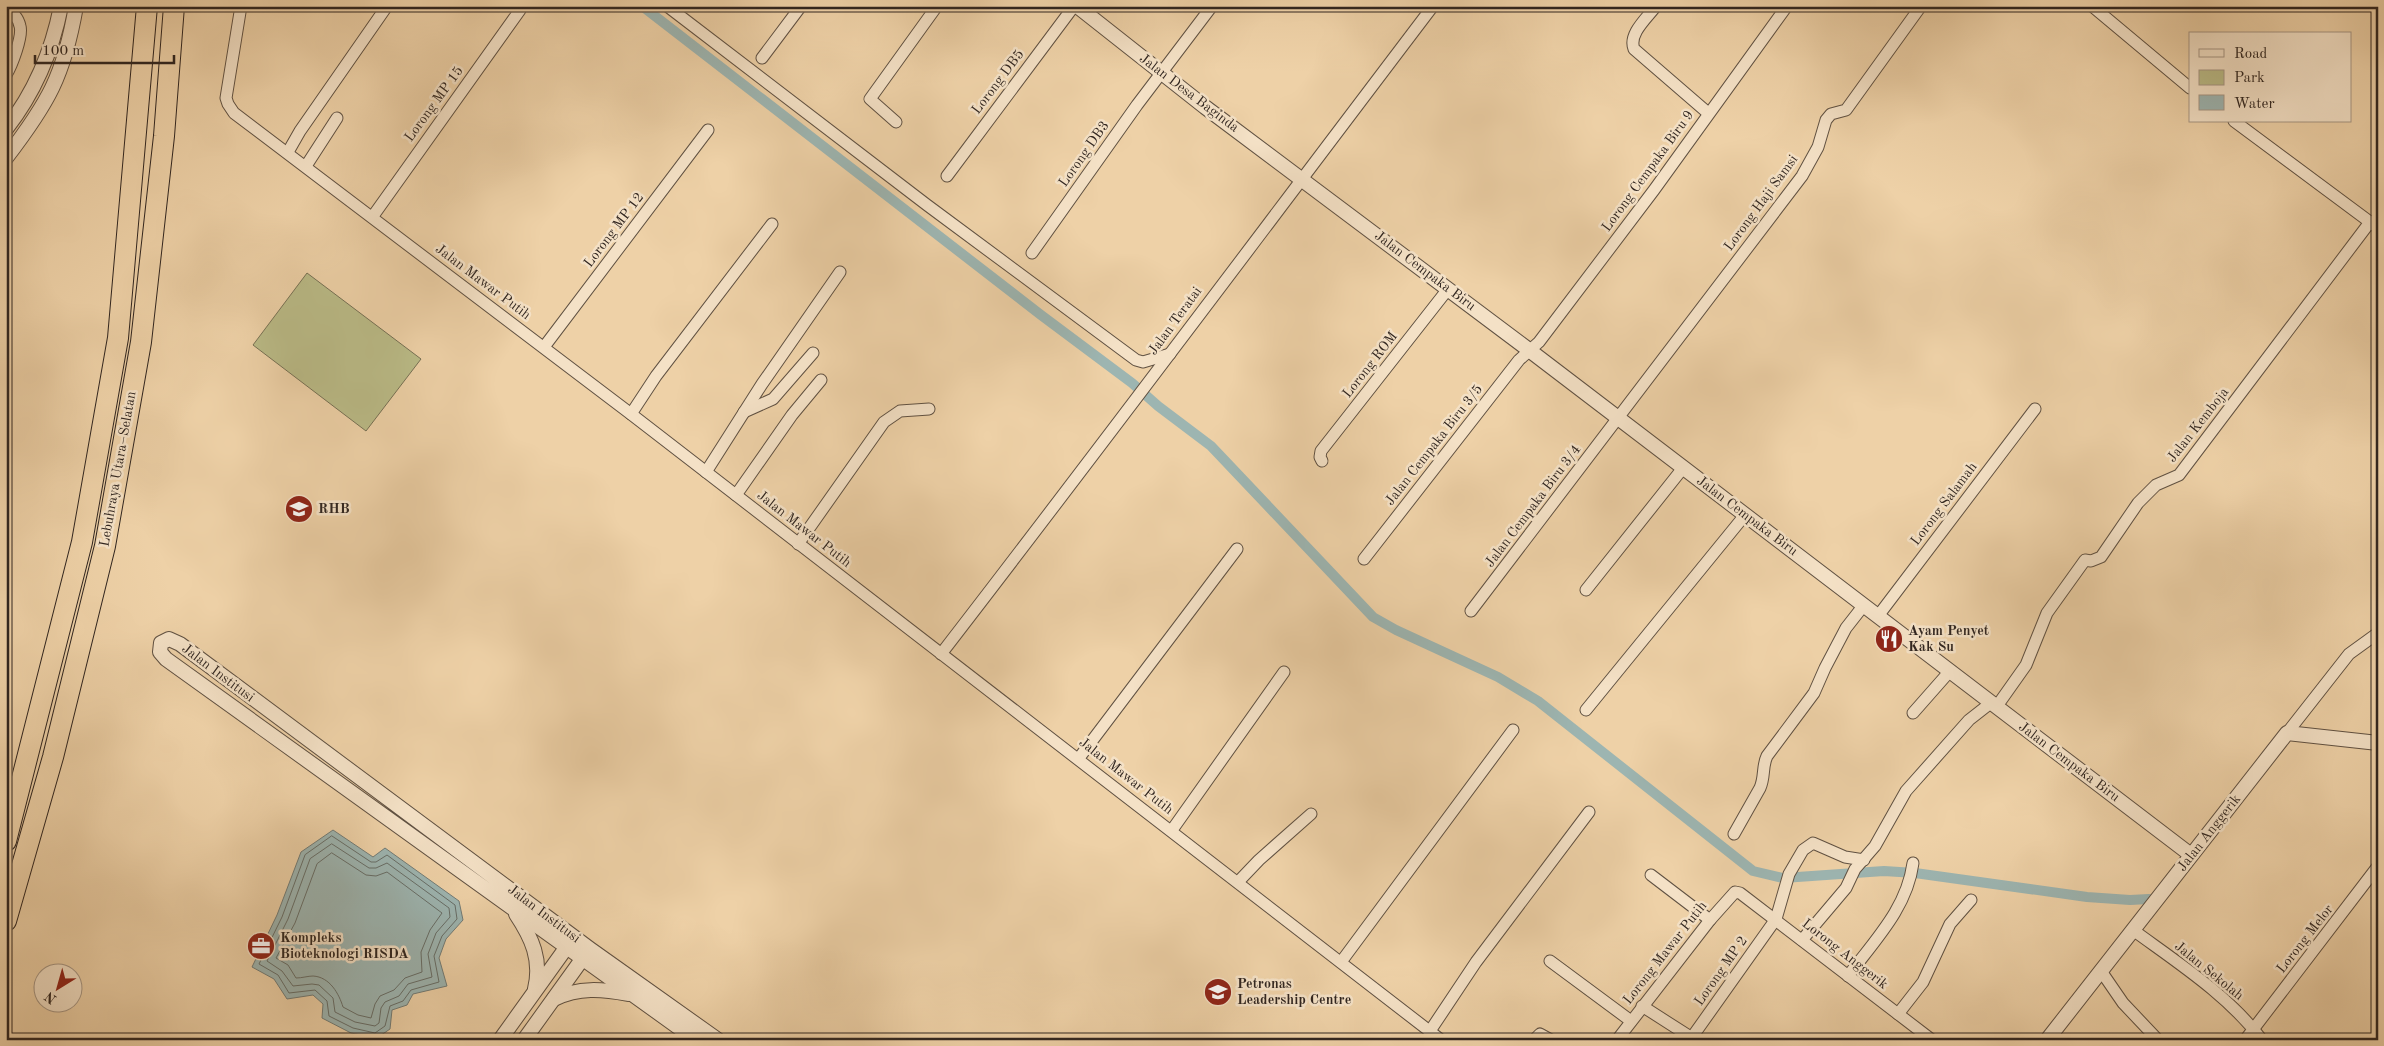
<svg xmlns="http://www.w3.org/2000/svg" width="2384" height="1046" font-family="'Old Standard TT',serif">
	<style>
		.green { fill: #babb87; stroke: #767054 }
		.water { fill: #9db5b1; stroke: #727c77 }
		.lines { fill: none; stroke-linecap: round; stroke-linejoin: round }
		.shore { stroke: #676e68; stroke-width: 1 }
		.canal { stroke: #9db5b1; stroke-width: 10 }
		.minor-casing { stroke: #605142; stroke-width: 13 }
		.tertiary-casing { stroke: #605142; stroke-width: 16 }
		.motorway-casing { stroke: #312620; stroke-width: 22 }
		.minor { stroke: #f4e1c6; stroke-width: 11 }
		.tertiary { stroke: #f4e1c6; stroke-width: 14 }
		.motorway { stroke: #eed1a7; stroke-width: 20 }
		.labels { text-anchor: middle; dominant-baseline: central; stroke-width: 5; stroke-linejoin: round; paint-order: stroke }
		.street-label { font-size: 14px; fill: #312620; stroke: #f4e1c6 }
		.poi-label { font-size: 14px; font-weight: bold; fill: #312620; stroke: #f4e1c6; text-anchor: start }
	</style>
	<rect width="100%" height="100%" fill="#eed1a7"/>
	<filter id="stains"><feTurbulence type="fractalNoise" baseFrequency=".004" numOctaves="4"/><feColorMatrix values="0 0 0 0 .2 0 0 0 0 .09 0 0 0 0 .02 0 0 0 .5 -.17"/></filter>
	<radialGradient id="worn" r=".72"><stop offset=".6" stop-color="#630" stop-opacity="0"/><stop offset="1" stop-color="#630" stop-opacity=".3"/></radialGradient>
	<!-- green -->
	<path class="green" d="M 307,273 L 421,359 L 366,431 L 253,345 Z"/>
	<!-- water -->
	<path class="water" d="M 333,830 L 373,857 L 385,848 L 459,901 L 463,920 L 446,939 L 439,958 L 447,986 L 413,994 L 407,1005 L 392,1010 L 390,1029 L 377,1038 L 351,1033 L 322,1018 L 323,1004 L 313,995 L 287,999 L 274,979 L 252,967 L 277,915 L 301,852 Z"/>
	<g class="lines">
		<!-- shore -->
		<g class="shore">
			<path d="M 332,836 L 371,862 L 376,862 L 387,855 L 455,905 L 457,919 L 442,936 L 434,956 L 439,982 L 411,990 L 403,1001 L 390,1006 L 385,1026 L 375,1033 L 353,1028 L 329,1016 L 327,1001 L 315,990 L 289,993 L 278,975 L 259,964 L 282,917 L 305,855 Z"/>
			<path d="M 332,844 L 369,868 L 376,868 L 387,863 L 449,908 L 450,917 L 436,933 L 428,954 L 432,977 L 408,984 L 399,996 L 385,1002 L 381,1008 L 379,1023 L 375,1026 L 355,1022 L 335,1012 L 333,998 L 319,985 L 312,984 L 293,986 L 282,971 L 267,961 L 288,919 L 310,859 Z"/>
			<path d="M 332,853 L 366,875 L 376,876 L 387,872 L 442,913 L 430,930 L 421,952 L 422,972 L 405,978 L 394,990 L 380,996 L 375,1004 L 371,1018 L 358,1015 L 343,1007 C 339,994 330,977 313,976 C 308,976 302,978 296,978 L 288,965 L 276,958 L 295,923 L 317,864 Z"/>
		</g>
		<!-- canal -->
		<path class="canal" d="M 642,6 L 1041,315 L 1132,383 L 1158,406 L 1211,446 L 1373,617 L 1396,630 L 1498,677 L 1538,701 L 1753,871 L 1783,878 L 1884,871 L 1915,873 L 2087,897 L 2130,900 L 2149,899"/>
		<defs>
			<g id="minor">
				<path d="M 241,6 L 226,98 L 228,104 L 234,113 L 631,414 L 1441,1040"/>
				<path d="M 667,6 L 927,205 L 1136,360 L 1143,362 L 1170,354"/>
				<path d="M 1656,6 C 1647,18 1628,34 1634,49 L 1708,113"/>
				<path d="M 2092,6 L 2190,88"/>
				<path d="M 6,8 C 13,13 18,17 20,26 C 23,36 12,65 6,75"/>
				<path d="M 762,58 L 801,6"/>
				<path d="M 2234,121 L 2378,228"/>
				<path d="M 896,122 L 870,99 L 937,6"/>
				<path d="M 288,152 L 300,131 L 387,6"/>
				<path d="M 306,166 L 337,118"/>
				<path d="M 947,176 L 1074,6"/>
				<path d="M 373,216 L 520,10"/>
				<path d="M 1032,253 L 1137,105 L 1212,6"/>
				<path d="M 544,347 L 708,130"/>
				<path d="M 744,412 L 773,399 L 813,353"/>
				<path d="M 631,414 L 656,376 L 772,224"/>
				<path d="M 1322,461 L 1320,457 L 1321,451 L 1448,289"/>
				<path d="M 706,472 L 762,384 L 840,272"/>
				<path d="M 736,495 L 792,415 L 821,380"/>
				<path d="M 798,544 L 884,422 L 900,411 L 929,409"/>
				<path d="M 1364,559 L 1519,360 L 1539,342 L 1654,190 L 1787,6"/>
				<path d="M 1586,590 L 1683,468"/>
				<path d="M 1471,611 L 1802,176 L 1818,147 L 1826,120 L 1831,114 L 1846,110 L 1921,6"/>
				<path d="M 1878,616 L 2035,409"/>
				<path d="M 941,654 C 1107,439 1269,222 1433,6"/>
				<path d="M 1997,706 L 2026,665 L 2047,613 L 2085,560 L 2091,561 L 2101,557 L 2138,503 L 2156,485 L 2179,475 L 2370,222"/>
				<path d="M 1586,710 L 1745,515"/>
				<path d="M 1913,713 L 1950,671"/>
				<path d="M 2287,733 L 2349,654 L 2378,633"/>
				<path d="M 1079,758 L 1237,549"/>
				<path d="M 1172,830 L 1284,672"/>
				<path d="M 1734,834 L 1760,788 C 1765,777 1762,766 1767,756 L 1814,693 L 1825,668 L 1846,628 L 1864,605"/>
				<path d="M 1651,875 L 1710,920"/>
				<path d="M 1238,882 L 1259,860 L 1311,814"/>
				<path d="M 2133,930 C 2178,963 2228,995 2262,1040"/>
				<path d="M 1802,940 L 1846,888 L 1855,869 L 1875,846 L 1906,791 L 1969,720 L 1992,702"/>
				<path d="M 1550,961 L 1631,1021"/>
				<path d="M 1341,962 L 1513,730"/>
				<path d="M 2101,971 L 2123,1003 L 2158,1040"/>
				<path d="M 1848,976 C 1875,940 1907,908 1913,863"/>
				<path d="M 1642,1006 L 1692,1038"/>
				<path d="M 1898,1014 L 1923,982 L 1950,924 L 1971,900"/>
				<path d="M 1430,1031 L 1476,962 L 1589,812"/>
				<path d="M 1534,1040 L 1540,1034 L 1551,1040"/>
				<path d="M 1617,1040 L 1710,920 L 1735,892 L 1740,893 L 1932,1040"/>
				<path d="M 1690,1040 L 1776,919 L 1789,874 L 1803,850 L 1813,843 L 1845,857 L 1864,860"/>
				<path d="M 2245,1040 L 2378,866"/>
			</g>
			<g id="tertiary">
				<path d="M 1077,6 L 1205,107 L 1529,350 L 2191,855"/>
				<path d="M 6,129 C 35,92 52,52 61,6"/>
				<path d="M 6,158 C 48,103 64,76 76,6"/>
				<path d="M 516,914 C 532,938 542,960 535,989"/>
				<path d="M 554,999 C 579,987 602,989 628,994"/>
				<path d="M 500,1040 L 571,941"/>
				<path d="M 524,1040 L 588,951"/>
				<path d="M 696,1040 L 166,659 L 160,652 L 161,643 L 169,639 L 180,644 L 590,949 L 718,1040"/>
				<path d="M 2047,1040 L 2287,733 L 2378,743"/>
			</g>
			<g id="motorway">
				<path d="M 6,841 L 82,542 L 118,338 L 147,6"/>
				<path d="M 6,921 L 53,757 L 105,546 L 141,342 L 164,136 L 174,6"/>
			</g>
		</defs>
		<!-- minor casing -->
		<use href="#minor" class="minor-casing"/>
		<!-- tertiary casing -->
		<use href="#tertiary" class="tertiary-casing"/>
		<!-- motorway casing -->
		<use href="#motorway" class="motorway-casing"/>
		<!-- minor -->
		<use href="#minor" class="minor"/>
		<!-- tertiary -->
		<use href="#tertiary" class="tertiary"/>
		<!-- motorway -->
		<use href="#motorway" class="motorway"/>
	</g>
	<!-- icons -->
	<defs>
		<symbol id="university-disc" viewBox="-11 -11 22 22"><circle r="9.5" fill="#8f2418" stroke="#f4e1c6"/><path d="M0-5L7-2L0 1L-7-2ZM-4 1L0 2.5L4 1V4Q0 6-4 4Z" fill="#fff"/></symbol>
		<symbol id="restaurant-disc" viewBox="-11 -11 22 22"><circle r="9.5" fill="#8f2418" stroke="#f4e1c6"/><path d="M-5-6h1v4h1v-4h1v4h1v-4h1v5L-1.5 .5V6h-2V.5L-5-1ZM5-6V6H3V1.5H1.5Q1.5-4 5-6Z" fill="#fff"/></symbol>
		<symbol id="office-disc" viewBox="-11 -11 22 22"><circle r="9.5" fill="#8f2418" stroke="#f4e1c6"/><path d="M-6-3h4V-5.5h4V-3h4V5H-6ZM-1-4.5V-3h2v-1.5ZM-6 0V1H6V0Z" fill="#fff"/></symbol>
	</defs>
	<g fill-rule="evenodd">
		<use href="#university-disc" x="283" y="493" width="32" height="32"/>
		<use href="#restaurant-disc" x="1873" y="623" width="32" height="32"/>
		<use href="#office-disc" x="245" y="930" width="32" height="32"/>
		<use href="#university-disc" x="1202" y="976" width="32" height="32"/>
	</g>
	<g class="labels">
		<!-- street labels -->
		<g class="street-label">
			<text transform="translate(998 82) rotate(-53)">Lorong DB5</text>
			<text transform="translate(1189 93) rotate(37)">Jalan Desa Baginda</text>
			<text transform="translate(434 104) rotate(-54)">Lorong MP 15</text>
			<text transform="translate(1084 154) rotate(-55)">Lorong DB3</text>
			<text transform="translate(1648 171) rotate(-54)">Lorong Cempaka Biru 9</text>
			<text transform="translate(1761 203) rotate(-54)">Lorong Haji Samsi</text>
			<text transform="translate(614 230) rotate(-53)">Lorong MP 12</text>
			<text transform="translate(1425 271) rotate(37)">Jalan Cempaka Biru</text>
			<text transform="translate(483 282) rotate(37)">Jalan Mawar Putih</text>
			<text transform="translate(1175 321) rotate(-54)">Jalan Teratai</text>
			<text transform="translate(1370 365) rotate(-52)">Lorong ROM</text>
			<text transform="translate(2198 425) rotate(-52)">Jalan Kemboja</text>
			<text transform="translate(1434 445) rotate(-52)">Jalan Cempaka Biru 3/5</text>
			<text transform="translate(118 469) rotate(-80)">Lebuhraya Utara–Selatan</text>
			<text transform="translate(1944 504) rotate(-53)">Lorong Salamah</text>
			<text transform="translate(1533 506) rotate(-53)">Jalan Cempaka Biru 3/4</text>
			<text transform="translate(1747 516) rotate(37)">Jalan Cempaka Biru</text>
			<text transform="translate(804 529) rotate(38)">Jalan Mawar Putih</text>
			<text transform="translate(218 673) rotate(37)">Jalan Institusi</text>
			<text transform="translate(2069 762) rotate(37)">Jalan Cempaka Biru</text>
			<text transform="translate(1126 776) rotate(38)">Jalan Mawar Putih</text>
			<text transform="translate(2209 833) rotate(-52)">Jalan Anggerik</text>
			<text transform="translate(544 914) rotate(37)">Jalan Institusi</text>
			<text transform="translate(2305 939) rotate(-52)">Lorong Melor</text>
			<text transform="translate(1665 953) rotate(-52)">Lorong Mawar Putih</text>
			<text transform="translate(1845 954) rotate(38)">Lorong Anggerik</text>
			<text transform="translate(1721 971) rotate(-55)">Lorong MP 2</text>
			<text transform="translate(2209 971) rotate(39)">Jalan Sekolah</text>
		</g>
		<!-- poi labels -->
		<g class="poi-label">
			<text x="318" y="509">RHB</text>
			<text x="1908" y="631">Ayam Penyet<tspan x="1908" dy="16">Kak Su</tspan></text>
			<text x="280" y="938">Kompleks<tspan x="280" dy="16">Bioteknologi RISDA</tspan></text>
			<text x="1237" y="984">Petronas<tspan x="1237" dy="16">Leadership Centre</tspan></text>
		</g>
	</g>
	<!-- margin -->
	<rect width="2384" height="1046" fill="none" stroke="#eed1a7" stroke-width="25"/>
	<rect x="8" y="8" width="2369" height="1031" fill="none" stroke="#312620" stroke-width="2.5"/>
	<rect x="12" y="12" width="2359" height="1021" fill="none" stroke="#312620"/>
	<!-- legend -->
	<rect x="2189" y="32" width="162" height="90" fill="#f4e1c6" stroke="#a69684"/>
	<rect x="2199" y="49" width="25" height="8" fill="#f4e1c6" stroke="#a69684"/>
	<text x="2234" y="58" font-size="15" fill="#312620">Road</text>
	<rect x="2199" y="70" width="25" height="15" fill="#babb87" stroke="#a69684"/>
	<text x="2234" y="82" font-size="15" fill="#312620">Park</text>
	<rect x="2199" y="95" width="25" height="15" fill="#9db5b1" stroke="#a69684"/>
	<text x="2234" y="108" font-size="15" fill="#312620">Water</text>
	<!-- north arrow -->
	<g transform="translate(58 988) rotate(217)"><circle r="24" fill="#f4e1c6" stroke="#a69684"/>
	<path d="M0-4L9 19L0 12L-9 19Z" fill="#8f2418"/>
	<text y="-8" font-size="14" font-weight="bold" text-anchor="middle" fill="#312620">N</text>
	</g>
	<!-- scale -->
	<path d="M35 55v8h139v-8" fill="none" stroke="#312620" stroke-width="2.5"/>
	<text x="42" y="55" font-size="15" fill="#312620" stroke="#f4e1c6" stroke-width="4" paint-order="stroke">100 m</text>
	<rect width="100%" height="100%" filter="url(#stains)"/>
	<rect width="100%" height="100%" fill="url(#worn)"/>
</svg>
